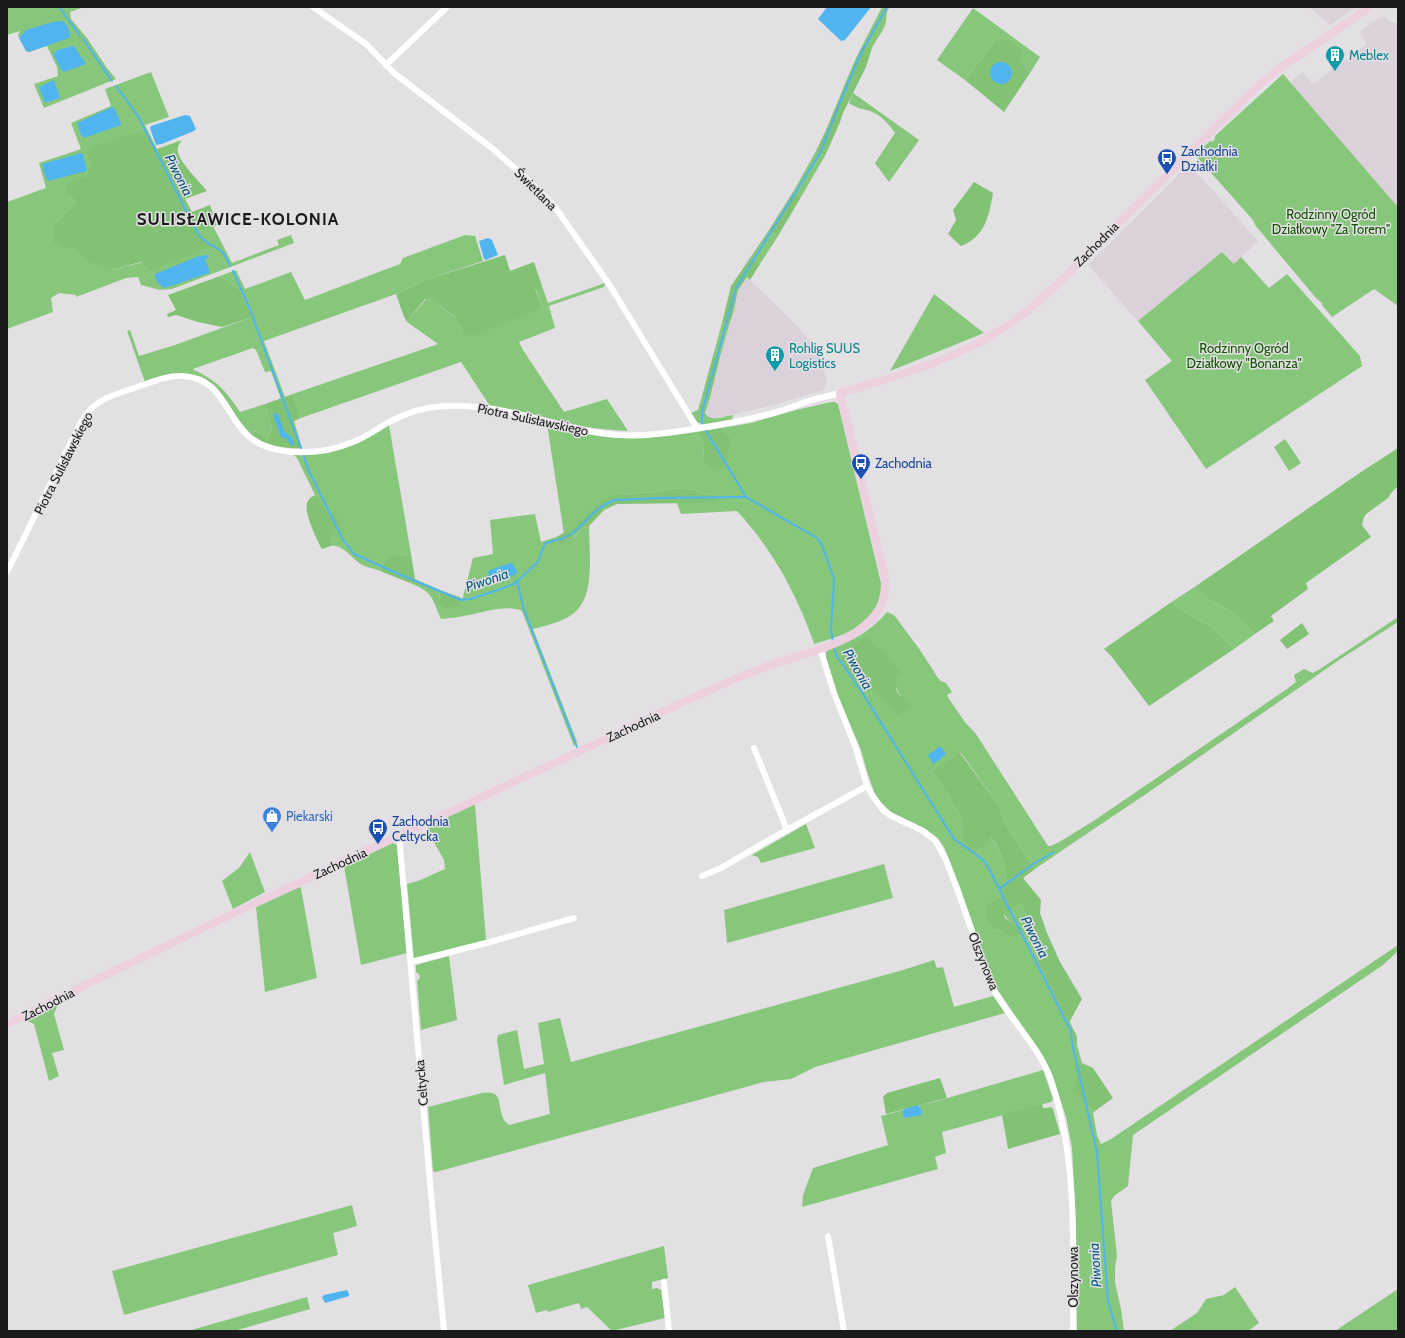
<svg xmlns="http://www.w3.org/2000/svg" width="1405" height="1338" font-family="Cabin,sans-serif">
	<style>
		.built { fill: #dad1da }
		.green { fill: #87c77b; fill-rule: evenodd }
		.forest { fill: #81c274 }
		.water { fill: #50b4ef }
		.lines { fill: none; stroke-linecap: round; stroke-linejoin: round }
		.stream { stroke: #50b4ef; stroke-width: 2 }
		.street { stroke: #fff; stroke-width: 6 }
		.secondary { stroke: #edd0e0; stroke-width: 8 }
		.labels { text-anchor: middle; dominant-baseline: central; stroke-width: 3; stroke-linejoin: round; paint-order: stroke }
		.culture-label { font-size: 13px; fill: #0d838f; stroke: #e3e0e3; text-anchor: start }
		.transit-label { font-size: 13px; fill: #164399; stroke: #e3e0e3; text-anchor: start }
		.street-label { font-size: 13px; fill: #1c1b1c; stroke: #e3e0e3 }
		.park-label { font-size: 13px; fill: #115100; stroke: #e3e0e3 }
		.shop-label { font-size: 13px; fill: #366cbe; stroke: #e3e0e3; text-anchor: start }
		.water-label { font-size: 14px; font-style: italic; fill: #07577e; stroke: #e3e0e3 }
		.district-label { font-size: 17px; font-weight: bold; letter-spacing: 1px; fill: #1c1b1c; stroke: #e3e0e3 }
	</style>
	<rect width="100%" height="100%" fill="#e3e0e3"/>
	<!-- built -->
	<g class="built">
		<path d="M 1309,7 L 1356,7 L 1330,25 Z"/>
		<path d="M 1383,15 L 1391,22 L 1398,24 L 1398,207 L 1290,82 L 1303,72 L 1312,84 L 1357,52 L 1367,44 L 1360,33 L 1361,31 Z"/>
		<path d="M 1189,164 L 1258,241 L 1234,264 L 1222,252 L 1138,321 L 1088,265 Z"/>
		<path d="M 747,277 L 798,327 L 812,344 L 823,368 L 827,382 L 823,390 L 774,405 L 713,419 L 707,417 L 705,413 L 738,290 Z"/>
	</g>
	<!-- green -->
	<g class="green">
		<path d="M 7,7 L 84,7 L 70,12 L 71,19 L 87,38 L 107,68 L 116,79 L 44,108 L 34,84 L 58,76 L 57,67 L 47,46 L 29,52 L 26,51 L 18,35 L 20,31 L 7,35 Z"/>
		<path d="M 882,7 L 890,7 C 884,14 888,18 885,25 C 882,33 876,40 872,48 L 861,48 Z"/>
		<path d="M 973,8 L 1040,57 L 1030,73 L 1018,62 L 1024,52 L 995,41 L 965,80 L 937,60 Z"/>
		<path d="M 151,72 L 169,117 L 145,125 L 157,149 L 91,164 L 85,177 L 69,194 L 76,202 L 56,223 L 64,248 L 74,248 L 83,259 L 114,269 L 212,246 L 201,238 L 197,232 L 213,226 L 232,263 L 279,245 L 277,240 L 291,235 L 294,243 L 172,289 L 160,290 L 141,285 L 138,277 L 126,278 L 76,297 L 76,295 L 59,293 L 51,298 L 53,312 L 7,329 L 7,202 L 46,188 L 39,163 L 81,149 L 71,123 L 111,106 L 105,89 Z"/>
		<path d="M 1283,74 L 1398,207 L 1398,306 L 1374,289 L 1332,317 L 1322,305 L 1322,303 L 1316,298 L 1255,225 L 1253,220 L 1196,156 L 1196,154 L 1210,141 L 1212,142 L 1215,139 L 1215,136 Z"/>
		<path d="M 853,93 L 919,140 L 889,182 L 875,163 L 895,133 C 889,124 881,115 870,111 C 862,109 856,108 849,103 Z"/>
		<path d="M 816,151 L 825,156 L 801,197 L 793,192 Z"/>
		<path d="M 769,230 L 778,236 L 760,264 L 750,258 Z"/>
		<path d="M 465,235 L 475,236 L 483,261 L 428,279 L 396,294 L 264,341 L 285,397 L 281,399 L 271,371 L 265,372 L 256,350 L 253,348 L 193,369 L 194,370 C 218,381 226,391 240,412 L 265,404 L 272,429 L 267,439 L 255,431 L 251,434 L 239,421 L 219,391 L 213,385 L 198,377 L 145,382 L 127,331 L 130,330 L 139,356 L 175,345 L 252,317 L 240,290 L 220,276 L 236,270 L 245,289 L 291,272 L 305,300 L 400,264 L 403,258 Z"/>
		<path d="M 1222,252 L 1234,264 L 1241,257 L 1269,288 L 1287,274 L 1360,356 L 1362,366 L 1206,469 L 1145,380 L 1172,361 L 1138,321 Z"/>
		<path d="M 605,283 L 604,287 L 549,306 L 555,328 L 519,342 L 523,350 L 564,412 L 607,399 L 628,431 C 612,430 597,429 582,426 C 551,420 522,410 490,406 L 461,362 L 301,418 L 293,394 L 438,344 L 407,322 L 426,299 C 441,299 442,312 455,316 L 463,333 L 543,308 L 535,288 L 542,286 L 548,303 Z"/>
		<path d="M 934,294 L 984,333 L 890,371 Z"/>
		<path d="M 722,323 L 729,325 L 720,357 L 713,356 Z"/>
		<path d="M 702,396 L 709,401 L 705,413 C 711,423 724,416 733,415 L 732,420 L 704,425 L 697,422 L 691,413 L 698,410 Z"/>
		<path d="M 831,402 L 835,402 L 838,404 L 881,583 C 881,589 881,596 879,601 C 877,607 873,612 869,617 C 854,633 834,638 814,644 C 811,634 807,625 803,615 C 787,577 765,541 737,511 L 681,514 L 677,503 L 695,503 L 717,496 L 705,494 L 695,490 L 674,488 L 656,492 L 621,494 L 602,500 L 578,525 L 564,534 L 547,424 C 564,429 581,433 599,436 C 632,440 664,437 697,432 L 703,442 L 704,460 L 730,436 L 721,428 L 751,423 L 796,410 Z"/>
		<path d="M 389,425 L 411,554 L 400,556 L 388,556 L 380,571 C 374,568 363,567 359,563 C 351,557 342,544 331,546 L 328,514 L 323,502 L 315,495 L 297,458 L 294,455 L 319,454 Z"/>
		<path d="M 1285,439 L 1301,463 L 1289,471 L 1274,447 Z"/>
		<path d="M 535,514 L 541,542 L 556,537 L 559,545 L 574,537 L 583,528 L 589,526 C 589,548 594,586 581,605 C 572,620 549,625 533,629 L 577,742 L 574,746 L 522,611 C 509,604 483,612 469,615 C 460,617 450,618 441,619 C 432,598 433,592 410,583 L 415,579 L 440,590 L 439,602 L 462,601 L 473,558 L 493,554 L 490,520 Z"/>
		<path d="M 1196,586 L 1209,600 L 1217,603 L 1234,614 L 1255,634 L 1234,649 L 1213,628 L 1170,603 Z"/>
		<path d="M 887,612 L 894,615 L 897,619 L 920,650 L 938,678 L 941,681 L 946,683 L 952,692 L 947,695 L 949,699 L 965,722 L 976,734 L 1048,846 L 1051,846 L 1061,841 L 1095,820 L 1287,689 L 1296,682 L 1294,675 L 1304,669 L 1313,673 L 1320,669 L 1398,617 L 1398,622 L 1339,660 L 1146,794 L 1067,847 L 1035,869 L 1009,830 L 997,803 L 961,753 L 932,770 L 961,817 L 962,838 L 990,837 C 1003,851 1004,865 1007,883 L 999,891 L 1003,896 L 990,903 L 996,930 L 1007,933 L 1012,937 L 1022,935 C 1018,922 1007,923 1004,913 L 1020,903 L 1027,915 L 1025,935 L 1077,1036 L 1077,1045 L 1082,1063 L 1076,1068 L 1077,1076 L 1075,1088 L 1084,1104 L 1095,1111 L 1093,1113 L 1097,1135 L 1101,1144 L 1111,1139 L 1398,945 L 1398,951 L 1383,965 L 1133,1135 L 1128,1186 L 1114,1196 L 1111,1201 L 1117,1256 L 1115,1268 L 1115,1282 L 1121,1309 L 1124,1331 L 1077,1331 L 1076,1227 L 1072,1148 L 1066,1117 L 1053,1078 L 1044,1058 L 993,983 L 960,887 L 944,847 L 939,840 L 927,830 L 892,813 L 880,801 L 875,794 L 868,775 L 861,750 L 844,710 L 838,698 L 826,661 L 826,652 L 828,650 C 851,642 871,631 887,612 ZM 886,654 L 896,679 L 895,685 L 898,692 L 902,697 L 897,714 L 869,682 L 861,691 Z"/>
		<path d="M 473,805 L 475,805 L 486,940 L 414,959 L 407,884 L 418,881 L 445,869 L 444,860 L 435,844 L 427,825 Z"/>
		<path d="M 806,824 L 815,848 L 761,863 L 758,857 L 752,855 Z"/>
		<path d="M 393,843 L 397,845 L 407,953 L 361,965 L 344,866 Z"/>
		<path d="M 250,852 L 265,892 L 233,909 L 222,881 L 239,868 Z"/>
		<path d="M 884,864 L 893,898 L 727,943 L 724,910 Z"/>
		<path d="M 300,887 L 301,888 L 317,978 L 265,992 L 256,907 Z"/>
		<path d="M 449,956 L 457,1020 L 421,1030 L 417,981 L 420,978 L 419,974 L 416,972 L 416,965 Z"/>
		<path d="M 934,960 L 937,968 L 943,967 L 954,1007 L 993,996 L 1005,1013 L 815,1067 L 791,1079 L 764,1082 L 436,1172 L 433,1171 L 428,1107 L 482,1093 C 504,1090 497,1104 503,1118 C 504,1121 507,1123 509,1125 L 550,1114 L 545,1073 L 504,1085 L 497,1040 L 498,1035 L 517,1030 L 524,1069 L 544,1064 L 538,1023 L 560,1018 L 571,1062 L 903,970 Z"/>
		<path d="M 59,1002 L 54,1014 L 64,1050 L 52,1053 L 59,1076 L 49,1081 L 34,1024 L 25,1020 Z"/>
		<path d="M 1043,1070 L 1053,1099 L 1051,1102 L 942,1132 L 946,1153 L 935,1157 L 938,1169 L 802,1207 L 803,1195 L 813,1168 L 888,1145 L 881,1116 L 903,1110 L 903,1116 L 905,1118 L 914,1116 L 920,1106 L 918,1105 L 934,1102 Z"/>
		<path d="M 352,1205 L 357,1226 L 333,1233 L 338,1255 L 124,1315 L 112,1271 Z"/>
		<path d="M 664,1246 L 668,1278 L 652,1282 L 652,1289 L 657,1288 L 661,1290 L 665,1318 L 612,1331 L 587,1307 L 581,1309 L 579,1303 L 548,1312 L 547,1310 L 536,1313 L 528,1285 Z"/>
		<path d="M 1235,1287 L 1259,1323 L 1248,1331 L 1170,1331 L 1197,1313 L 1206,1299 L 1224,1295 Z"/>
		<path d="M 1398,1289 L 1398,1331 L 1335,1331 Z"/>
		<path d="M 307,1297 L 310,1309 L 234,1331 L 188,1331 Z"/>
	</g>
	<!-- forest -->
	<g class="forest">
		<path d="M 1010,40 L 1024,52 L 1019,62 L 1030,73 L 1004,112 L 965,80 L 995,41 Z"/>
		<path d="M 861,48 L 872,48 L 866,67 L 843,113 L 840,122 L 825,156 L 816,151 C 833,118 844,82 861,48 Z"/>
		<path d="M 139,132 L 157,149 L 182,140 C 179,144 177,147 178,152 C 180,163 200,182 207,191 L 185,199 L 192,212 L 210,205 L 217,225 L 197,232 L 205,242 L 212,246 L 150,270 L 141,262 L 114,269 L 101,266 L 83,259 L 74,248 L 64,248 L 53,242 L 56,223 L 76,202 L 69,194 L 65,184 L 85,177 L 91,164 L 88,154 L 92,146 Z"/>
		<path d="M 974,182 L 993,193 C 989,216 985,237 961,246 L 948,234 L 956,220 L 953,210 Z"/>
		<path d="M 793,192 L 801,197 L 778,236 L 769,230 Z"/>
		<path d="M 505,255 L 510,271 L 534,262 L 542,286 L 535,289 L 543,308 L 472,336 L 463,333 L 455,316 C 443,312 441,299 425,299 L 407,322 L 404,317 L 396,294 L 428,279 Z"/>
		<path d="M 750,258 L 760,264 L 750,280 L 747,277 L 738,290 L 733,313 L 729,325 L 722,323 L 731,286 Z"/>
		<path d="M 220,276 L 240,290 L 252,317 L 222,327 L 198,322 L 176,315 L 168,317 L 167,314 L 176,310 L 168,295 Z"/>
		<path d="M 713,356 L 720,357 L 709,401 L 702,396 Z"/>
		<path d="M 293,394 L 301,418 L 294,421 L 302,448 C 285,449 265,446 251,434 L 255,431 L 267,439 L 272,429 L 265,404 Z"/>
		<path d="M 721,428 L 730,436 C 729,446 729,462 720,469 L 711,468 L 704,460 L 703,442 L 697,432 Z"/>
		<path d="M 1398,448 L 1398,486 L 1392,492 L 1388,498 L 1366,514 L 1364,517 L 1362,525 L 1371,537 L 1306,583 L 1308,589 L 1271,616 L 1274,621 L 1255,634 L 1234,614 L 1217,603 L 1209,600 L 1196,586 L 1358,474 Z"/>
		<path d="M 674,488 L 695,490 L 705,494 L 718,496 L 716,500 L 713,501 L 695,503 L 617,504 L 604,510 L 589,526 L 583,528 L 570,540 L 559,545 L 556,537 L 572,529 L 602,500 L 611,496 L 621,494 L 656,492 Z"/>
		<path d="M 315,495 L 323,502 L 328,514 L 334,514 L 339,521 L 339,527 L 331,530 L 331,546 L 322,549 C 317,540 302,510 308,501 C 309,498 313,496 315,495 Z"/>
		<path d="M 411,554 L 415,579 L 410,583 L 380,571 L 388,556 L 400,556 Z"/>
		<path d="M 440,590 L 462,598 L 458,605 L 449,608 L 444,608 L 439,602 Z"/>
		<path d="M 1170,603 L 1213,628 L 1234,649 L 1149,706 L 1112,657 L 1104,649 Z"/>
		<path d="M 1302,623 L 1309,634 L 1287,649 L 1280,640 Z"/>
		<path d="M 865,638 L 886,654 L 901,673 C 893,684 894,694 907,699 L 910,707 L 897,715 L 869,683 L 861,691 L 840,659 L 852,647 Z"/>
		<path d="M 960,753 L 997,803 L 1009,830 L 1035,869 L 1023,878 L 1041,900 L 1040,913 L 1047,933 L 1060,962 L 1082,999 L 1070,1021 L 1069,1022 L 1025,935 L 1027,915 L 1020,903 L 1004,914 L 1005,918 L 1019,927 L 1023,935 L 1012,937 C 1007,933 1001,932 995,929 C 987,923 981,909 991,902 C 995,900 999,898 1003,896 L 998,888 L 1007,883 C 1004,866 1003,850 990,837 L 986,846 L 972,849 L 962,838 L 961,817 L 932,770 Z"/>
		<path d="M 1082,1063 L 1093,1068 L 1113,1098 L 1095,1111 L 1084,1104 L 1074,1088 L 1077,1076 L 1075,1068 Z"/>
		<path d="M 940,1078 L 947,1098 L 886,1114 L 883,1097 L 887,1093 Z"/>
		<path d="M 1042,1104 L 1043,1108 L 1046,1108 L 1051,1107 L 1053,1109 L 1060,1134 L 1008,1149 L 1002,1115 Z"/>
	</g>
	<!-- water -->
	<g class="water">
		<path d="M 827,7 L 871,7 L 845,40 L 841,41 L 818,19 Z"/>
		<path d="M 63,21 L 68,27 L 70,35 L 69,38 L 29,52 L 26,51 L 19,38 L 26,30 L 53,22 Z"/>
		<path d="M 72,46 L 74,46 L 86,64 L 64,72 L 62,71 L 53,54 L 57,50 Z"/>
		<circle cx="1001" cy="73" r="11"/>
		<path d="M 54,80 L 60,98 L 45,103 L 39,87 Z"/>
		<path d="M 112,107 L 114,108 L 121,123 L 121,125 L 84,138 L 81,135 L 77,123 Z"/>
		<path d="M 185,115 L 190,116 L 196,129 L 194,131 L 162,144 L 156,145 L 150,128 L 151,126 Z"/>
		<path d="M 81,153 L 83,154 L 87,171 L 48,181 L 45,176 L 42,164 Z"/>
		<path d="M 488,238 L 492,240 L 498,255 L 486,260 L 484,259 L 479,241 Z"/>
		<path d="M 208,255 L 209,257 L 205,259 L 210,273 L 206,274 L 165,288 C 159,286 155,280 155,274 L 199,256 Z"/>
		<path d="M 275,413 L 278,414 L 284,431 L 291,437 L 295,445 L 291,445 L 286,438 L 282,438 L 281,437 L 273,415 Z"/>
		<path d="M 510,563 L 512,563 L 517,571 L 516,574 L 504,580 L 493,582 L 489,576 L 488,571 L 493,569 Z"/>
		<path d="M 939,747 L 941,747 L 946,754 L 939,760 L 933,764 L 928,755 Z"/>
		<path d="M 918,1105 L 922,1111 L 922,1115 L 905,1118 L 903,1116 L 903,1110 L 905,1109 Z"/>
		<path d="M 347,1290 L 349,1294 L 349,1296 L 325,1303 L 322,1297 L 324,1295 Z"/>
	</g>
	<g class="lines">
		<!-- stream -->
		<g class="stream">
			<path d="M 59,7 L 80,36"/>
			<path d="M 83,39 L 112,81"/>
			<path d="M 116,86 L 138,116 L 198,234 C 204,244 216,245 224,254 C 226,257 228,262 230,266"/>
			<path d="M 233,271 L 249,307 L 301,448"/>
			<path d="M 702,423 L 702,412 L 736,288 L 820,153 L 843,95 L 861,53 L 887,7"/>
			<path d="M 706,431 L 746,497"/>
			<path d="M 303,454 L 307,467 L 342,538 L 354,554 L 401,575 L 461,600 L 470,599 L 495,591 L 514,584 L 538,562 L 543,548 L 546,543 L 564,538 L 573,533 L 599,508 L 614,500 L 659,498 L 746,497 L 817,538 L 822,545 L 834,579 L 831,630 L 833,643"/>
			<path d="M 517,581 L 524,610 L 577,747"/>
			<path d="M 834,647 L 836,655 L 863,694 L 954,839 L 977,855 L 986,863 L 1071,1031 L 1072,1043 L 1097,1152 L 1108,1301 L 1117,1331"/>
			<path d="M 999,889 L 1033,864 L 1054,852"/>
		</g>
		<!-- street -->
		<g class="street">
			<path d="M 313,7 L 366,44 L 394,73 L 493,149 L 525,177 L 555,207 L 609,284 L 697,428"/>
			<path d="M 386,65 L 447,7"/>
			<path d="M 7,572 L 81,422 C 93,401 110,396 131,389 C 148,384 166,375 183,376 C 221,378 225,413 247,435 C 257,445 271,449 284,451 C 307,454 332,451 353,442 C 366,437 377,429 389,422 C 406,413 425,407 444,406 C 505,402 559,431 618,435 C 646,437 673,432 700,428 C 726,424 752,419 777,412 C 787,409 798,405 808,401 C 818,398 829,396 840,393"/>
			<path d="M 820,648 L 834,693 L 855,746 L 867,786 L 872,795 L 883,810 L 890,815 L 923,831 L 935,840 L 946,860 C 957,888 967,917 977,945 C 982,961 986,976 994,990 C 1011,1021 1039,1046 1051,1080 C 1078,1161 1073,1247 1073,1331"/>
			<path d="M 754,748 L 787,830"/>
			<path d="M 399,835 L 434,1227 L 444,1331"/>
			<path d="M 702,876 L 721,868 L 769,840 L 867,786"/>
			<path d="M 411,962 L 490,942 L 574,918"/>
			<path d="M 828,1236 L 844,1331"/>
			<path d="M 664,1282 L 669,1331"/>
		</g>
		<!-- secondary -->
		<path class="secondary" d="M 7,1024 C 218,918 434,820 648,719 C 686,701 723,682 763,668 C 791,657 832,649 856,632 C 878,617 886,603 885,578 L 840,393 C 891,378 954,360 999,331 C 1022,317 1041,299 1061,281 L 1252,91 L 1276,71 L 1370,7"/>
	</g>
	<!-- icons -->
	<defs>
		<symbol id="building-pin" viewBox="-11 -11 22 30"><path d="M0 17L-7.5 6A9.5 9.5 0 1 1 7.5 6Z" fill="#0f9aa8" stroke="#e3e0e3"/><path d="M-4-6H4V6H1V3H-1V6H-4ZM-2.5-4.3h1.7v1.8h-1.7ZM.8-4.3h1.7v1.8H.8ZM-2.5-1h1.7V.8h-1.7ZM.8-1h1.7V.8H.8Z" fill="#fff"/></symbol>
		<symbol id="bus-pin" viewBox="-11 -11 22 30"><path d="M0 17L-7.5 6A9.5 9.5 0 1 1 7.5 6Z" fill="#1a4fb4" stroke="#e3e0e3"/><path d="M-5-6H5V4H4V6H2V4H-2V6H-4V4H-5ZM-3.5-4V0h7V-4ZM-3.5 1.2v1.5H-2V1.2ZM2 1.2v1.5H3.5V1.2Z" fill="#fff"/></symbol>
		<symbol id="shop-pin" viewBox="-11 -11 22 30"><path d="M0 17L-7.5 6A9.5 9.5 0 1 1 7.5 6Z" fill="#3f7fe0" stroke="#e3e0e3"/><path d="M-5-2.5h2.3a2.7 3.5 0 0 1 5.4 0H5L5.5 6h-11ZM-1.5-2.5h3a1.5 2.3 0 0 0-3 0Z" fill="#fff"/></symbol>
	</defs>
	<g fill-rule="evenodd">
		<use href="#building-pin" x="1324" y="44" width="22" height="30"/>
		<use href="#bus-pin" x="1156" y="147" width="22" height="30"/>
		<use href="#building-pin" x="764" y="344" width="22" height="30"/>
		<use href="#bus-pin" x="850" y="452" width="22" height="30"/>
		<use href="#shop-pin" x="261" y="805" width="22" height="30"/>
		<use href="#bus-pin" x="367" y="817" width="22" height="30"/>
	</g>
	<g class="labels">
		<!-- culture labels -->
		<g class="culture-label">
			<text x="1349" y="55">Meblex</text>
			<text x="789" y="348">Rohlig SUUS<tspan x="789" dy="15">Logistics</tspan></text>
		</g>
		<!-- transit labels -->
		<g class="transit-label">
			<text x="1181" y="151">Zachodnia<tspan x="1181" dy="15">Działki</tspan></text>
			<text x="875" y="463">Zachodnia</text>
			<text x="392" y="821">Zachodnia<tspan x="392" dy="15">Celtycka</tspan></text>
		</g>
		<!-- street labels -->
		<g class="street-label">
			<text transform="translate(536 189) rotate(45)">Świetlana</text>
			<text transform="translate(1096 244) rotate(-45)">Zachodnia</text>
			<text transform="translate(533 419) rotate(12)">Piotra Sulisławskiego</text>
			<text transform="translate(63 463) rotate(-63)">Piotra Sulisławskiego</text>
			<text transform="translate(633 726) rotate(-25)">Zachodnia</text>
			<text transform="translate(340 863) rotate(-25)">Zachodnia</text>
			<text transform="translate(984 961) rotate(68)">Olszynowa</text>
			<text transform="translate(48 1004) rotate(-27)">Zachodnia</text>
			<text transform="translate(421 1083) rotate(-95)">Celtycka</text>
			<text transform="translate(1073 1277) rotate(-90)">Olszynowa</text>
		</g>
		<!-- park labels -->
		<g class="park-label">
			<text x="1331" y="214">Rodzinny Ogród<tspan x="1331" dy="15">Działkowy "Za Torem"</tspan></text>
			<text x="1244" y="348">Rodzinny Ogród<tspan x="1244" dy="15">Działkowy "Bonanza"</tspan></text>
		</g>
		<!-- shop labels -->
		<g class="shop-label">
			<text x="286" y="816">Piekarski</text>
		</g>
		<!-- water labels -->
		<g class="water-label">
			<text transform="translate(179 175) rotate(63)">Piwonia</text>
			<text transform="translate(487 580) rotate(-19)">Piwonia</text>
			<text transform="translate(858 669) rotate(60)">Piwonia</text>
			<text transform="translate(1035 937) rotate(63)">Piwonia</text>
			<text transform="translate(1095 1265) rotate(-94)">Piwonia</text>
		</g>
		<!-- district labels -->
		<g class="district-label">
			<text x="238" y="219">SULISŁAWICE-KOLONIA</text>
		</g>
	</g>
	<!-- border -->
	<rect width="1405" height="1338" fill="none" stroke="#1c1b1c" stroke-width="16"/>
</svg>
